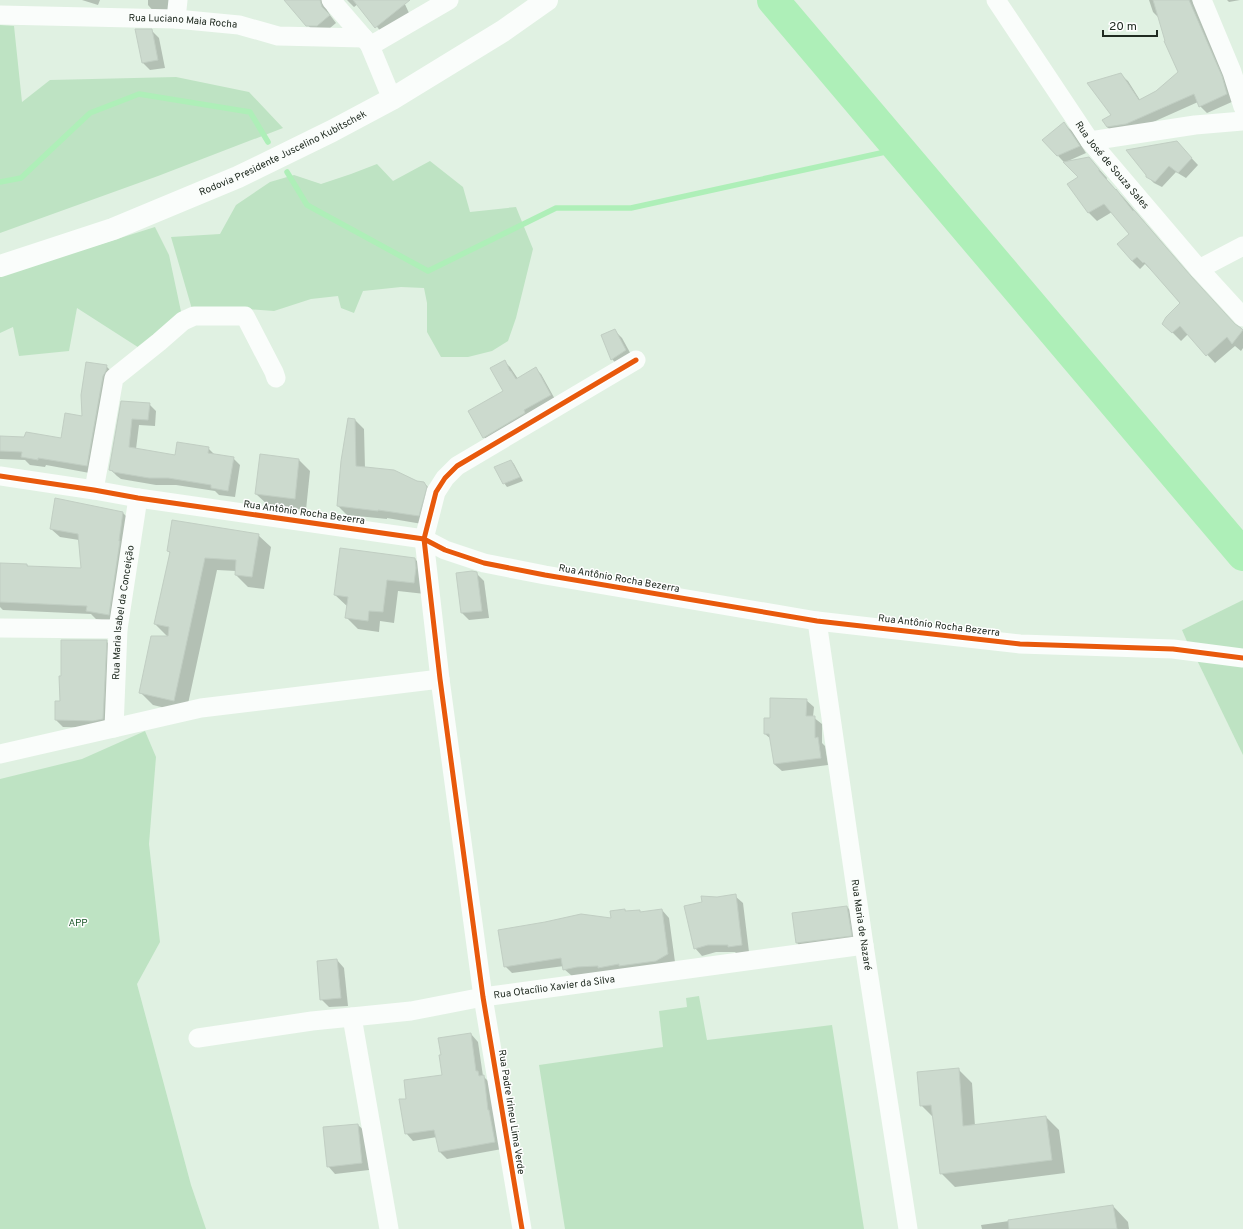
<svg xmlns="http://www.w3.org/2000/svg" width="1243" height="1229" font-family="Overpass,sans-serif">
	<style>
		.green { fill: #bee3c3 }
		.shadow { fill: #0003 }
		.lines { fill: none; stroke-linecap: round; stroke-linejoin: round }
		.stream { stroke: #aeefb8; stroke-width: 5.5 }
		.river { stroke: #aeefb8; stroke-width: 32 }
		.building { fill: #ccdace; stroke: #c1cec3 }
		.minor { stroke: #fafdfb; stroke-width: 19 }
		.highway { stroke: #fafdfb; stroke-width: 22 }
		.cycleway-casing { stroke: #fff; stroke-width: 8 }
		.cycleway { stroke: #e8590c; stroke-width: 5 }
		.labels { text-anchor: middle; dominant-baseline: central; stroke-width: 3; stroke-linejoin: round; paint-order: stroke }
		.street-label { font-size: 10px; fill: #202b21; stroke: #fff }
		.park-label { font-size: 10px; fill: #1b5629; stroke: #fff }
	</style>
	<rect width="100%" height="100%" fill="#e0f1e2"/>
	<!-- green -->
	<g class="green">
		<path d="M 0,25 L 14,26 L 22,102 L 50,80 L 176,77 L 249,92 L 283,128 L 158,176 L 0,233 Z"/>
		<path d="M 430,161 L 463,187 L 470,212 L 516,207 L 533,249 L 516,318 L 508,341 L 492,351 L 468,357 L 441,357 L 427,332 L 427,303 L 424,288 L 401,287 L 363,291 L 354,313 L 341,308 L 338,296 L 311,299 L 274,311 L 247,309 L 194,316 L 171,237 L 220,234 L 236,205 L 270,182 L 294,175 L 321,184 L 351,174 L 377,164 L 393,181 Z"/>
		<path d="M 155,227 L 169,255 L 183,321 L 144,351 L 77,308 L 69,351 L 19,356 L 13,327 L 0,333 L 0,269 L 60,257 Z"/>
		<path d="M 1243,600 L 1243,653 L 1189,646 L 1182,630 Z"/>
		<path d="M 1195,656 L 1243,663 L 1243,755 Z"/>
		<path d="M 145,731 L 156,757 L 149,844 L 160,942 L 137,984 L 191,1185 L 206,1229 L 0,1229 L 0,779 L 82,759 Z"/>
		<path d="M 699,996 L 707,1040 L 832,1025 L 864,1229 L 565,1229 L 539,1065 L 663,1047 L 659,1011 L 687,1007 L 686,998 Z"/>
	</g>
	<!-- shadow -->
	<g class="shadow">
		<path d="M 82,0 L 100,0 L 98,5 Z"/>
		<path d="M 148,0 L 178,0 L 174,13 L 155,13 L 148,5 Z"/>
		<path d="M 285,0 L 330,0 L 327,10 L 330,15 L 336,23 L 324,33 L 314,32 Z"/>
		<path d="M 347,0 L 403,0 L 409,13 L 383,34 L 358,4 L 354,7 Z"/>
		<path d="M 1149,0 L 1192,0 L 1204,24 L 1234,101 L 1207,113 L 1200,106 L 1198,102 L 1133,131 L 1115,134 L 1107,127 L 1112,116 L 1120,74 L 1128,81 L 1140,100 L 1157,91 L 1179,72 L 1159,18 L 1153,12 Z"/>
		<path d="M 1227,0 L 1240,0 L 1229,2 Z"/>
		<path d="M 151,30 L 159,38 L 165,68 L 150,70 L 143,63 Z"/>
		<path d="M 1064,124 L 1072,131 L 1086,153 L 1068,161 L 1089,158 L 1097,167 L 1107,178 L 1106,180 L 1124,198 L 1199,286 L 1236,326 L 1243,331 L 1243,348 L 1241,351 L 1235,346 L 1215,363 L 1188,334 L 1181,341 L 1163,323 L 1181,304 L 1152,270 L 1151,270 L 1145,264 L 1140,269 L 1132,261 L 1131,234 L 1112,212 L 1097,221 L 1089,213 L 1079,178 L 1043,140 Z"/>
		<path d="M 1183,149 L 1198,165 L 1186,178 L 1176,172 L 1162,187 L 1154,183 L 1147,176 Z"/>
		<path d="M 615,331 L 622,338 L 633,358 L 619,367 L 612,359 Z"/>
		<path d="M 504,361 L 510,367 L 518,379 L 536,369 L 541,374 L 556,401 L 489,443 L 484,437 L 504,392 Z"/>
		<path d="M 106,366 L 114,374 L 95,474 L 46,465 L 45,467 L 30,465 L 25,460 L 0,459 L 0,437 L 61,439 L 83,417 Z"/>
		<path d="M 122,402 L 149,404 L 156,411 L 155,426 L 139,425 L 136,449 L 176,456 L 208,448 L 215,455 L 233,458 L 240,465 L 235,497 L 219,495 L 215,491 L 176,485 L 156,485 L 121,479 L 117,476 L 110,469 Z"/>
		<path d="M 355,420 L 364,429 L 365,468 L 424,483 L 433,492 L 428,525 L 387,518 L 387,519 L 347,515 L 338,506 Z"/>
		<path d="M 299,460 L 310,471 L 306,510 L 268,505 L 256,494 Z"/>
		<path d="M 511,461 L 514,464 L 523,481 L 507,487 L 504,483 Z"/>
		<path d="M 123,513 L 131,521 L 117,623 L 96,619 L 91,614 L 3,610 L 0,607 L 0,564 L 27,565 L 29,567 L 82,569 L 79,540 L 60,537 L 51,529 Z"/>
		<path d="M 258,535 L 271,547 L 264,589 L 248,587 L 236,575 L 236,571 L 217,570 L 186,713 L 153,705 L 140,692 L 168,637 L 155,624 L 170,553 L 168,551 Z"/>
		<path d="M 415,559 L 426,570 L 425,594 L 398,591 L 394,623 L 380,621 L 379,632 L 358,629 L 346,617 L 348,607 L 335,595 Z"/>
		<path d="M 476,573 L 484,581 L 489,618 L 469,620 L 462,613 L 457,574 Z"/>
		<path d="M 106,641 L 113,648 L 110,726 L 101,728 L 63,727 L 56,720 L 61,702 L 62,677 Z"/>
		<path d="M 806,700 L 814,707 L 813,717 L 822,724 L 822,743 L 825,746 L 828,765 L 782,771 L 774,764 L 771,739 L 765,734 Z"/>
		<path d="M 735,896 L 743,903 L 749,952 L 737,954 L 735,952 L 716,952 L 702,956 L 695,948 L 717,898 Z"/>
		<path d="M 847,907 L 858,918 L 862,947 L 809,954 L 797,943 Z"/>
		<path d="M 625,910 L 627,912 L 639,911 L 641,913 L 662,910 L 669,918 L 675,962 L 572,976 L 564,969 L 564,966 L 512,973 L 505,966 L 612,920 Z"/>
		<path d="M 337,960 L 344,968 L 348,1006 L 329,1007 L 321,999 Z"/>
		<path d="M 471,1034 L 478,1042 L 483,1076 L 491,1084 L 502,1149 L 447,1159 L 440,1152 L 437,1137 L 413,1141 L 406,1133 L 407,1099 L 443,1076 Z"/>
		<path d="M 958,1069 L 972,1083 L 975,1126 L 1046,1117 L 1059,1130 L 1065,1173 L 955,1187 L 941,1173 L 933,1117 L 921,1105 Z"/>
		<path d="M 358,1125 L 366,1132 L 369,1170 L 335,1174 L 328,1166 Z"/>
		<path d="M 1113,1206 L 1128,1222 L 1129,1229 L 982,1229 L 981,1225 Z"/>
	</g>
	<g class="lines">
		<!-- stream -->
		<g class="stream">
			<path d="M 287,172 L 307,205 L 428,271 L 556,208 L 631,208 L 899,149"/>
			<path d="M 0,182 L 21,178 L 90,113 L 139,94 L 250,112 L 268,142"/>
		</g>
		<!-- river -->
		<path class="river" d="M 773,0 L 1243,555"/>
	</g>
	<!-- building -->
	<g class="building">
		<path d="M 284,0 L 320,0 L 322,7 L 330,15 L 317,26 L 306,26 Z"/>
		<path d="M 353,0 L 410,0 L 375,28 Z"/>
		<path d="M 1153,0 L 1189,0 L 1222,76 L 1227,94 L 1199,107 L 1194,94 L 1126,124 L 1107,127 L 1102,120 L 1111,115 L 1087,83 L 1121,73 L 1139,100 L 1156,91 L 1178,72 L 1164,41 L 1165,41 Z"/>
		<path d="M 135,29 L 152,29 L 158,60 L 142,63 Z"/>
		<path d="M 1064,122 L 1080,146 L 1057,156 L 1042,140 Z"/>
		<path d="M 1177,141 L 1192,158 L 1178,173 L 1169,166 L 1155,182 L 1146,177 L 1146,175 L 1126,150 Z"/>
		<path d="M 1089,157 L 1099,169 L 1099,171 L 1116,190 L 1116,189 L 1133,211 L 1134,210 L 1191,276 L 1235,324 L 1241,328 L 1243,330 L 1232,344 L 1227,337 L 1206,356 L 1180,326 L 1172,333 L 1162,324 L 1166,317 L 1180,303 L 1144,262 L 1143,263 L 1137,257 L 1132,261 L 1117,244 L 1129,234 L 1104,204 L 1088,213 L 1067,184 L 1078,177 L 1063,162 Z"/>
		<path d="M 615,329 L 626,350 L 611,360 L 601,335 Z"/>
		<path d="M 505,360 L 510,371 L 511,371 L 516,379 L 536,367 L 551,395 L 524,410 L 525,413 L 483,438 L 468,411 L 503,391 L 490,368 Z"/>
		<path d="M 86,362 L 107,365 L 106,371 L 103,376 L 87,466 L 38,458 L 38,460 L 21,457 L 22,452 L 0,451 L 0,436 L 24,437 L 26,432 L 61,438 L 65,413 L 82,416 L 81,395 Z"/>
		<path d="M 121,401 L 150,403 L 148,420 L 132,419 L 129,447 L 175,455 L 177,442 L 209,447 L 208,453 L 234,457 L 228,491 L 211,488 L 211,485 L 168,478 L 149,478 L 113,472 L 113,471 L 109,470 Z"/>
		<path d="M 348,418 L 355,419 L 356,466 L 394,470 L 417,481 L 424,482 L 427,487 L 419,516 L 378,510 L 378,511 L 337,506 L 341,461 Z"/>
		<path d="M 260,454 L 299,459 L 295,499 L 255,494 Z"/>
		<path d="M 511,460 L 520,477 L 503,484 L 494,467 Z"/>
		<path d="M 55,498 L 123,512 L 119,541 L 120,541 L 109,615 L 86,611 L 87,606 L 0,602 L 0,563 L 27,564 L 27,566 L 81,568 L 78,534 L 50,529 Z"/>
		<path d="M 172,520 L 259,534 L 252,577 L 235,575 L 236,560 L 205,558 L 174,701 L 139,693 L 151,636 L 168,636 L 169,627 L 154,624 L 170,552 L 167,551 Z"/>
		<path d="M 340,548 L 415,558 L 416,568 L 414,583 L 387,580 L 383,612 L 369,611 L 368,621 L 345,618 L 348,597 L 334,595 Z"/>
		<path d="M 472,571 L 477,572 L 482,611 L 461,613 L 456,573 Z"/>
		<path d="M 61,640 L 107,640 L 103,719 L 93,721 L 55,720 L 55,701 L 60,701 L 59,676 L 61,676 Z"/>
		<path d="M 770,698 L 807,699 L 806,716 L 815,716 L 815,738 L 818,737 L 821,758 L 774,764 L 769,734 L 764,734 L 764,718 L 770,718 Z"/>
		<path d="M 736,894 L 742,945 L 728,947 L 728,945 L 708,945 L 694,949 L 684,906 L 702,902 L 701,896 L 717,897 Z"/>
		<path d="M 847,906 L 852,936 L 796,943 L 792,913 Z"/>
		<path d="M 625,909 L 625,911 L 640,910 L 640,912 L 662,909 L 668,954 L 656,961 L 619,966 L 619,964 L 598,968 L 598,966 L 577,967 L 563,970 L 561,958 L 504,967 L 498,930 L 545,922 L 581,914 L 611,918 L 610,911 Z"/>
		<path d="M 337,959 L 341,998 L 320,1000 L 317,961 Z"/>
		<path d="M 471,1033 L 476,1071 L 478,1071 L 479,1076 L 484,1075 L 488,1110 L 489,1110 L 495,1142 L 439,1152 L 434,1130 L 405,1134 L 399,1099 L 406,1099 L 404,1080 L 442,1075 L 439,1055 L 441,1055 L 438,1038 Z"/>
		<path d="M 959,1068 L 963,1126 L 1046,1116 L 1052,1160 L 940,1174 L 931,1105 L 920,1106 L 917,1072 Z"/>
		<path d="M 358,1124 L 362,1163 L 327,1167 L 323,1127 Z"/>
		<path d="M 1113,1205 L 1117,1229 L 1009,1229 L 1008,1220 Z"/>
	</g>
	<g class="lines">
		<!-- minor -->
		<g class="minor">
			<path d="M 331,0 L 369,44"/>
			<path id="s1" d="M 996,0 L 1090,141 L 1199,269 L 1243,317"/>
			<path d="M 1202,0 L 1232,72 L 1243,107"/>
			<path id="s2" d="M 0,15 L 176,19 L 239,25 L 278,36 L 364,38"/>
			<path d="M 176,19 L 178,0"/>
			<path d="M 392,99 L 370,46 L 449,0"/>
			<path d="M 1090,141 L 1195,125 L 1243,121"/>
			<path d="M 1199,269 L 1243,246"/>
			<path d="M 0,476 L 94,490 L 138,498 L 424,539 L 445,550 L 484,563 L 545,575 L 817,621 L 1020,644 L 1173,649 L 1243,658"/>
			<path d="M 94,490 L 114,378 L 159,342 L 183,321 L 194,316 L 245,316 L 274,372 L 276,378"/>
			<path id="s3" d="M 817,621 L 864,945 L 908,1229"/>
			<path d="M 0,628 L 118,629"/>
			<path id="s4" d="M 114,728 L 118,629 L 138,498"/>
			<path d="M 0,754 L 201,708 L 440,679"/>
			<path d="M 352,1017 L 389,1229"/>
			<path id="s5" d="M 198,1038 L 312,1021 L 411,1011 L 483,997 L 864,945"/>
			<path d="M 522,1229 L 483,997 L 440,679 L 424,539 L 436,492 L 445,478 L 457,466 L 636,360"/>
		</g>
		<!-- highway -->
		<path class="highway" id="s6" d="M 0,266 L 113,229 L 238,177 L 332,131 L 392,99 L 503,31 L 547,0"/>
		<defs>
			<g id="cycleway">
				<path d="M 0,476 L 94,490 L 138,498 L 424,539 L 445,550 L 484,563 L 545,575 L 817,621 L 1020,644 L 1173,649 L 1243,658"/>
				<path d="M 522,1229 L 483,997 L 440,679 L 424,539 L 436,492 L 445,478 L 457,466 L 636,360"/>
			</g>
		</defs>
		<!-- cycleway casing -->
		<use href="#cycleway" class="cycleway-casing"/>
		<!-- cycleway -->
		<use href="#cycleway" class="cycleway"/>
	</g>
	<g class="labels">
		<!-- street labels -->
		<g class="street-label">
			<text stroke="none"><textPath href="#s2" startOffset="183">Rua Luciano Maia Rocha</textPath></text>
			<text stroke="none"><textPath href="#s6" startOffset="305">Rodovia Presidente Juscelino Kubitschek</textPath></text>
			<text stroke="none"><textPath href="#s1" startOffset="202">Rua José de Souza Sales</textPath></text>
			<text transform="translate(304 513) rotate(8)">Rua Antônio Rocha Bezerra</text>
			<text transform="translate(619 579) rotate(10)">Rua Antônio Rocha Bezerra</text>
			<text stroke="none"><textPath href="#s4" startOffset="116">Rua Maria Isabel da Conceição</textPath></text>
			<text transform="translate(939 626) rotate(7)">Rua Antônio Rocha Bezerra</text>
			<text stroke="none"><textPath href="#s3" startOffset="307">Rua Maria de Nazaré</textPath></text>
			<text stroke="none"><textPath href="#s5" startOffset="360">Rua Otacílio Xavier da Silva</textPath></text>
			<text transform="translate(511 1112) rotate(81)">Rua Padre Irineu Lima Verde</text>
		</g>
		<!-- park labels -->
		<g class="park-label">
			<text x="78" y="923">APP</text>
		</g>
	</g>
	<!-- scale -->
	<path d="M1103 30v6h54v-6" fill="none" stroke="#202b21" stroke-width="2"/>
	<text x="1109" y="30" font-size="12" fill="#202b21" stroke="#ffffff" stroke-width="3" paint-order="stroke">20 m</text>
</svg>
